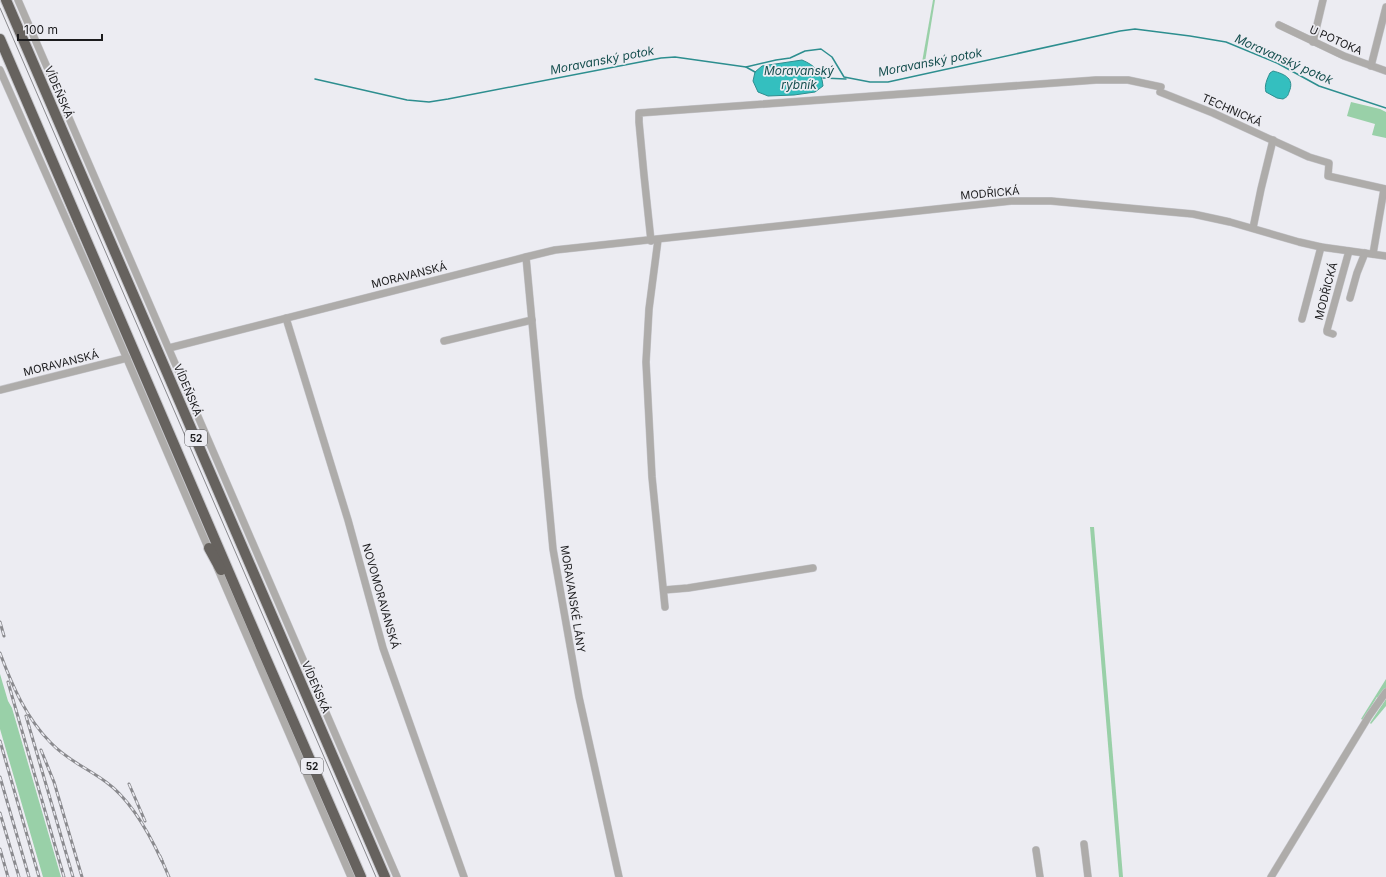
<svg xmlns="http://www.w3.org/2000/svg" width="1386" height="877" font-family="Inter,sans-serif">
	<style>
		.green { fill: #99d0a8 }
		.water { fill: #34bfbf; stroke: #2d8e8f }
		.lines { fill: none; stroke-linecap: round; stroke-linejoin: round }
		.stream { stroke: #2d8e8f; stroke-width: 1.5 }
		.minor-casing { stroke: #c7c7cc; stroke-width: 8 }
		.highway-casing { stroke: #c7c7cc; stroke-width: 12 }
		.minor { stroke: #aeacaa; stroke-width: 7 }
		.highway { stroke: #66625e; stroke-width: 10 }
		.tram { stroke: #8a8a8e; stroke-width: 1 }
		.rail-casing { stroke: #8a8a8e; stroke-width: 3 }
		.rail { stroke: #ececf2; stroke-width: 1.5; stroke-dasharray: 4.5; stroke-linecap: butt }
		.labels { text-anchor: middle; dominant-baseline: central; stroke-width: 3.5; stroke-linejoin: round; paint-order: stroke }
		.shield { fill: #ececf2; stroke: #5a5a5e; stroke-width: 1 }
		.shield-label { font-size: 10px; font-weight: bold; fill: #1c1c1e }
		.street-label { font-size: 11px; fill: #1c1c1e; stroke: #ececf2 }
		.water-label { font-size: 12px; font-style: italic; fill: #164f4f; stroke: #ececf2 }
	</style>
	<rect width="100%" height="100%" fill="#ececf2"/>
	<!-- green -->
	<g class="green">
		<path d="M 933,0 L 935,0 L 924,68 L 921,68 Z"/>
		<path d="M 1351,102 L 1380,109 L 1386,112 L 1386,138 L 1372,135 L 1375,124 L 1347,116 Z"/>
		<path d="M 1090,527 L 1094,527 L 1123,877 L 1119,877 Z"/>
		<path d="M 0,674 L 8,701 L 12,708 L 61,877 L 43,877 L 0,729 Z"/>
		<path d="M 1386,679 L 1386,688 L 1378,698 L 1377,697 L 1363,720 L 1361,719 Z"/>
		<path d="M 1386,699 L 1386,706 L 1371,724 L 1370,723 Z"/>
	</g>
	<!-- water -->
	<g class="water">
		<path d="M 802,60 C 814,65 822,72 823,86 L 815,92 L 794,95 L 768,96 L 758,92 L 753,81 L 755,72 L 762,66 Z"/>
		<path d="M 1273,71 C 1285,74 1295,79 1289,92 C 1288,96 1287,97 1283,99 L 1277,98 L 1266,92 C 1264,86 1267,79 1270,73 Z"/>
	</g>
	<g class="lines">
		<!-- stream -->
		<g class="stream">
			<path d="M 746,67 L 755,72"/>
			<path d="M 823,78 L 846,79"/>
			<path d="M 315,79 L 407,100 L 429,102 L 448,99 L 661,58 L 675,57 L 746,67 L 776,60 L 790,58 L 805,51 L 821,49 L 832,57 L 844,77 L 870,82 L 888,82 L 1120,31 L 1135,29 L 1190,36 L 1226,42 L 1277,63 L 1319,86 L 1386,108"/>
		</g>
		<defs>
			<g id="minor">
				<path d="M 18,0 L 397,877"/>
				<path d="M 1279,25 L 1344,56 L 1386,71"/>
				<path d="M 1313,42 L 1323,0"/>
				<path d="M 1371,66 L 1386,7"/>
				<path d="M 0,70 L 93,280 L 210,552"/>
				<path d="M 1160,92 L 1213,113 L 1309,157 L 1329,163 L 1328,176 L 1386,189"/>
				<path d="M 1253,228 L 1261,189 L 1273,140"/>
				<path d="M 658,240 L 649,309 L 646,362 L 652,477 L 665,607"/>
				<path d="M 651,241 L 644,175 L 639,122 L 639,113 L 1096,80 L 1128,80 L 1161,87"/>
				<path d="M 1373,254 L 1384,189"/>
				<path d="M 526,257 L 553,549 L 579,697 L 619,877"/>
				<path d="M 1350,298 L 1357,273 L 1365,253"/>
				<path d="M 286,318 L 348,520 L 383,648 L 464,877"/>
				<path d="M 1302,319 L 1321,247"/>
				<path d="M 1333,334 L 1327,332 L 1327,330 L 1349,251"/>
				<path d="M 444,341 L 532,320"/>
				<path d="M 169,348 L 526,257 L 555,250 L 1011,201 L 1051,201 L 1193,214 L 1230,222 L 1299,242 L 1321,247 L 1386,256"/>
				<path d="M 0,390 L 127,358"/>
				<path d="M 217,567 L 351,877"/>
				<path d="M 664,590 L 688,588 L 813,568"/>
				<path d="M 1084,844 L 1088,877"/>
				<path d="M 1036,850 L 1040,877"/>
				<path d="M 1271,877 L 1369,716 L 1386,692"/>
			</g>
			<g id="highway">
				<path d="M 6,0 L 385,877"/>
				<path d="M 0,39 L 264,654 L 361,877"/>
				<path d="M 209,548 L 221,570"/>
			</g>
		</defs>
		<!-- minor casing -->
		<use href="#minor" class="minor-casing"/>
		<!-- highway casing -->
		<use href="#highway" class="highway-casing"/>
		<!-- minor -->
		<use href="#minor" class="minor"/>
		<!-- highway -->
		<use href="#highway" class="highway"/>
		<!-- tram -->
		<path class="tram" d="M 0,8 L 376,877"/>
		<defs>
			<g id="rail">
				<path d="M 0,622 L 4,636"/>
				<path d="M 0,653 C 12,685 26,718 51,743 C 67,760 87,768 106,782 C 130,799 149,833 162,861"/>
				<path d="M 8,682 L 64,877"/>
				<path d="M 26,716 L 73,877"/>
				<path d="M 0,741 L 39,877"/>
				<path d="M 41,750 L 54,782 L 82,877"/>
				<path d="M 0,777 L 29,877"/>
				<path d="M 129,784 L 145,821"/>
				<path d="M 0,813 L 19,877"/>
				<path d="M 0,849 L 8,877"/>
				<path d="M 160,856 L 169,877"/>
			</g>
		</defs>
		<!-- rail casing -->
		<use href="#rail" class="rail-casing"/>
		<!-- rail -->
		<use href="#rail" class="rail"/>
	</g>
	<g class="labels">
		<!-- shield labels -->
		<g class="shield">
			<rect x="185" y="430" width="22" height="16" rx="3"/>
			<rect x="301" y="758" width="22" height="16" rx="3"/>
		</g>
		<g class="shield-label">
			<text x="196" y="438">52</text>
			<text x="312" y="766">52</text>
		</g>
		<!-- street labels -->
		<g class="street-label">
			<text transform="translate(1336 40) rotate(24)">U POTOKA</text>
			<text transform="translate(59 92) rotate(67)">VÍDEŇSKÁ</text>
			<text transform="translate(1232 110) rotate(24)">TECHNICKÁ</text>
			<text transform="translate(990 193) rotate(-5)">MODŘICKÁ</text>
			<text transform="translate(409 275) rotate(-14)">MORAVANSKÁ</text>
			<text transform="translate(1326 291) rotate(-75)">MODŘICKÁ</text>
			<text transform="translate(61 363) rotate(-14)">MORAVANSKÁ</text>
			<text transform="translate(188 390) rotate(67)">VÍDEŇSKÁ</text>
			<text transform="translate(381 596) rotate(74)">NOVOMORAVANSKÁ</text>
			<text transform="translate(573 599) rotate(81)">MORAVANSKÉ LÁNY</text>
			<text transform="translate(316 687) rotate(67)">VÍDEŇSKÁ</text>
		</g>
		<!-- water labels -->
		<g class="water-label">
			<text transform="translate(1284 59) rotate(24)">Moravanský potok</text>
			<text transform="translate(602 60) rotate(-11)">Moravanský potok</text>
			<text transform="translate(930 62) rotate(-11)">Moravanský potok</text>
			<text x="799" y="70">Moravanský<tspan x="799" dy="14">rybník</tspan></text>
		</g>
	</g>
	<!-- scale -->
	<path d="M18 34v6h84v-6" fill="none" stroke="#1c1c1e" stroke-width="2"/>
	<text x="24" y="34" font-size="12" fill="#1c1c1e" stroke="#ececf2" stroke-width="3" paint-order="stroke">100 m</text>
</svg>
